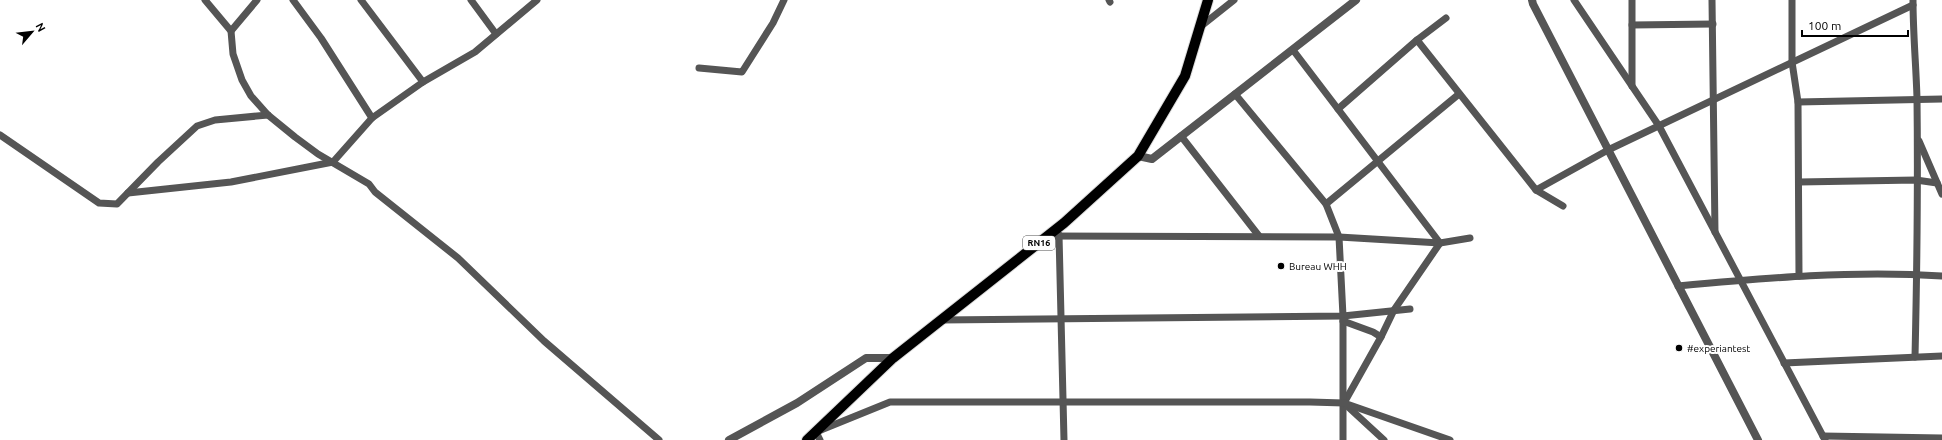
<svg xmlns="http://www.w3.org/2000/svg" width="1942" height="440" font-family="Ubuntu,sans-serif">
	<style>
		.lines { fill: none; stroke-linecap: round; stroke-linejoin: round }
		.primary-casing { stroke: #dbdbdb; stroke-width: 12 }
		.minor { stroke: #555; stroke-width: 7 }
		.tertiary { stroke: #555; stroke-width: 8 }
		.primary { stroke: #000; stroke-width: 10 }
		.poi-dot { fill: #000; stroke: #fff; stroke-width: 1.5 }
		.labels { text-anchor: middle; dominant-baseline: central; stroke-width: 4; stroke-linejoin: round; paint-order: stroke }
		.shield { fill: #fff; stroke: #4c4c4c; stroke-width: 1 }
		.shield-label { font-size: 9px; font-weight: bold; fill: #000 }
		.poi-label { font-size: 10px; fill: #000; stroke: #fff; text-anchor: start }
	</style>
	<rect width="100%" height="100%" fill="#fff"/>
	<g class="lines">
		<defs>
			<path id="primary" d="M 807,440 L 893,358 L 1064,223 L 1138,156 L 1185,76 L 1208,0"/>
		</defs>
		<!-- primary casing -->
		<use href="#primary" class="primary-casing"/>
		<!-- minor -->
		<g class="minor">
			<path d="M 205,0 L 231,31 L 233,54 L 242,80 L 251,96 L 268,115 L 295,137 L 318,154 L 369,184 L 375,192 L 458,258 L 544,341 L 659,440"/>
			<path d="M 293,0 L 321,38 L 372,118"/>
			<path d="M 361,0 L 423,82"/>
			<path d="M 471,0 L 496,34"/>
			<path d="M 1109,0 L 1110,2"/>
			<path d="M 1574,0 L 1659,126 L 1825,440"/>
			<path d="M 1712,0 L 1715,232"/>
			<path d="M 1792,0 L 1792,62 L 1798,102 L 1799,276"/>
			<path d="M 1913,0 C 1913,33 1916,65 1917,98 C 1918,184 1917,270 1915,357"/>
			<path d="M 1632,25 L 1713,24"/>
			<path d="M 1200,27 L 1234,0"/>
			<path d="M 231,31 L 257,0"/>
			<path d="M 1417,40 L 1536,190"/>
			<path d="M 1293,50 L 1440,243 L 1394,310 L 1381,337 L 1344,403"/>
			<path d="M 699,68 L 742,72 L 773,23 L 784,0"/>
			<path d="M 1632,86 L 1632,0"/>
			<path d="M 1235,94 L 1326,204 L 1339,237 L 1343,316 L 1343,440"/>
			<path d="M 1798,102 L 1942,99"/>
			<path d="M 1338,109 L 1417,40 L 1446,18"/>
			<path d="M 0,135 L 99,203 L 117,204 L 158,162 L 197,126 L 215,120 L 268,115"/>
			<path d="M 1181,136 L 1259,236"/>
			<path d="M 1919,141 L 1942,194"/>
			<path d="M 1799,182 L 1916,180 L 1937,183"/>
			<path d="M 128,193 L 231,182 L 333,162 L 372,118 L 423,82 L 475,52 L 537,0"/>
			<path d="M 1326,204 L 1459,94"/>
			<path d="M 1563,206 L 1536,190 L 1608,150 L 1913,5"/>
			<path d="M 1059,235 L 1064,440"/>
			<path d="M 1049,236 L 1339,237 L 1440,243 L 1470,238"/>
			<path d="M 1678,286 C 1766,278 1854,270 1942,276"/>
			<path d="M 941,320 L 1343,316 L 1410,309"/>
			<path d="M 1343,321 L 1373,332 L 1381,337"/>
			<path d="M 1784,363 L 1942,356"/>
			<path d="M 1346,405 L 1384,440"/>
			<path d="M 1823,436 L 1942,438"/>
			<path d="M 820,440 L 816,432 L 890,402 L 1310,402 L 1344,403 L 1450,440"/>
		</g>
		<!-- tertiary -->
		<g class="tertiary">
			<path d="M 1532,0 L 1533,4 L 1758,440"/>
			<path d="M 1138,156 L 1152,159 L 1356,0"/>
			<path d="M 729,440 L 797,403 L 866,358 L 893,358"/>
		</g>
		<!-- primary -->
		<use href="#primary" class="primary"/>
	</g>
	<!-- markers -->
	<g class="poi-dot">
		<circle cx="1281" cy="266" r="4"/>
		<circle cx="1679" cy="348" r="4"/>
	</g>
	<g class="labels">
		<!-- shield labels -->
		<rect class="shield" x="1023" y="236" width="32" height="14" rx="3"/>
		<g class="shield-label">
			<text x="1039" y="243">RN16</text>
		</g>
		<!-- poi labels -->
		<g class="poi-label">
			<text x="1289" y="266">Bureau WHH</text>
			<text x="1687" y="348">#experiantest</text>
		</g>
	</g>
	<!-- north arrow -->
	<g transform="translate(32 32) rotate(62)" stroke="#ffffff" stroke-width="3" paint-order="stroke">
	<path d="M0-3L7 15L0 10L-7 15Z" fill="#000000"/>
	<text y="-6" font-size="11" font-weight="bold" text-anchor="middle" fill="#000000">N</text>
	</g>
	<!-- scale -->
	<path d="M1802 30v6h106v-6" fill="none" stroke="#000000" stroke-width="2"/>
	<text x="1808" y="30" font-size="12" fill="#000000" stroke="#ffffff" stroke-width="3" paint-order="stroke">100 m</text>
</svg>
